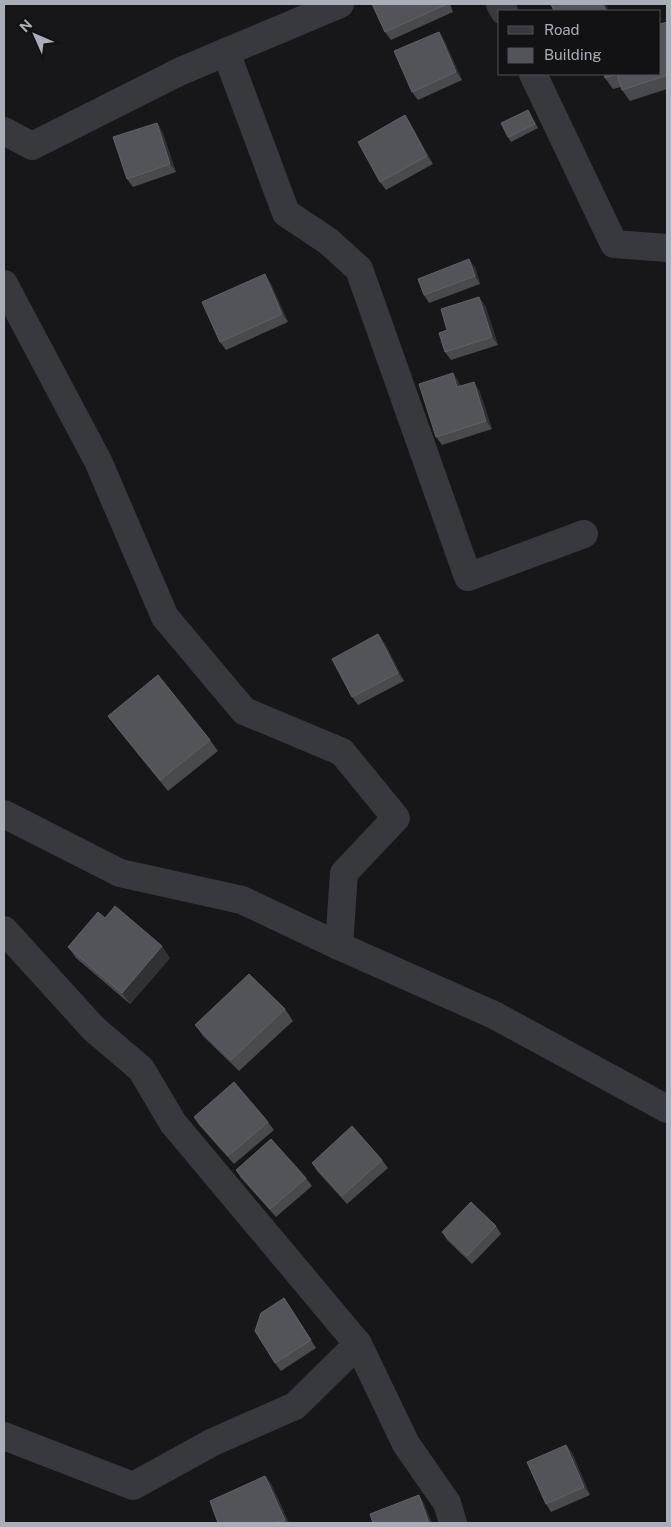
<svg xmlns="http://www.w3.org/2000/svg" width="671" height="1527" font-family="'Public Sans',sans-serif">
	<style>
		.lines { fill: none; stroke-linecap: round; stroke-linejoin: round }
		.minor { stroke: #38393e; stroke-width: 28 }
		.wall { fill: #484a4e }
		.shaded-wall { fill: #303134 }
		.building { fill: #535459; stroke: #606268 }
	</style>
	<rect width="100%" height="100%" fill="#171719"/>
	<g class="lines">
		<!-- minor -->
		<g class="minor">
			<path d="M 500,4 L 504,11"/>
			<path d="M 226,52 L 340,4"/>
			<path d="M 533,74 L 614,244 L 667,248"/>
			<path d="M 4,131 L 32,146 L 179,72 L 226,52 L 286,213 L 328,241 L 359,269 L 468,577 L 584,534"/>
			<path d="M 4,284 L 98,461 L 165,617 L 244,711 L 342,752 L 396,818 L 344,873 L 339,946"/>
			<path d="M 4,814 L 120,873 L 242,900 L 339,946 L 494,1015 L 667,1109"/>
			<path d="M 4,930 L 94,1029 L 141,1069 L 173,1123 L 358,1344 L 406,1444 L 447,1503 L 453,1523"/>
			<path d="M 4,1436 L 133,1486 L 213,1442 L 295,1406 L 358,1344"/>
		</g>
	</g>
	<!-- wall -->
	<g class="wall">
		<path d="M 372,4 L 450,4 L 453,12 L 391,40 L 385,32 Z"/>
		<path d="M 667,22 L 667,89 L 630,101 L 622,90 L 621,87 L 613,89 L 605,78 Z"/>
		<path d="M 444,40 L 462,80 L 418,100 L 412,92 Z"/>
		<path d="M 528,110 L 538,128 L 511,142 L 508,137 Z"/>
		<path d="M 405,115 L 410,123 L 433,164 L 386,190 L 380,182 Z"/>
		<path d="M 157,123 L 162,131 L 176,172 L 133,187 L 127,179 Z"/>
		<path d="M 475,267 L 480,284 L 429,303 L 424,295 Z"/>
		<path d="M 270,282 L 288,322 L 226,350 L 220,342 Z"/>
		<path d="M 485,305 L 498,345 L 451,360 L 445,352 L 447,330 Z"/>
		<path d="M 453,373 L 458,381 L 460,386 L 479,390 L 492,429 L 442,445 L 436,437 Z"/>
		<path d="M 384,642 L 404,681 L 358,705 L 352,697 Z"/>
		<path d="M 108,716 L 210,740 L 218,751 L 168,791 L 116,727 Z"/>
		<path d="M 105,918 L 170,958 L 130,1004 L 76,958 L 68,947 Z"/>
		<path d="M 285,1009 L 293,1021 L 239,1071 L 203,1036 L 195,1025 Z"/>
		<path d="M 194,1117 L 268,1122 L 274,1130 L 234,1164 L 199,1125 Z"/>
		<path d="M 382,1160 L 388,1168 L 347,1204 L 317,1171 L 312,1163 Z"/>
		<path d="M 236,1170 L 306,1178 L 312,1186 L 276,1217 L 241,1178 Z"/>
		<path d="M 496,1226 L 501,1234 L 472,1264 L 447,1240 L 442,1232 Z"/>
		<path d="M 284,1298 L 316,1348 L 281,1371 L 275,1363 Z"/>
		<path d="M 566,1445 L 572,1453 L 590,1495 L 551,1512 L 546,1504 Z"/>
		<path d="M 265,1476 L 271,1484 L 289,1523 L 218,1523 Z"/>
	</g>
	<!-- shaded-wall -->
	<g class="shaded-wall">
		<path d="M 603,4 L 606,4 L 609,11 L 606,11 Z"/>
		<path d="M 439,32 L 444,40 L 462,80 L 456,72 Z"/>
		<path d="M 405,115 L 410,123 L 433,164 L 427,156 Z"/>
		<path d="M 157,123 L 162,131 L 176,172 L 170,164 Z"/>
		<path d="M 469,259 L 475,267 L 480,284 L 475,276 Z"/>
		<path d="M 265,274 L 270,282 L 288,322 L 282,314 Z"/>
		<path d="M 479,297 L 485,305 L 498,345 L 492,337 Z"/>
		<path d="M 453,373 L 458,381 L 463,395 L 457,387 Z"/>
		<path d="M 474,382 L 479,390 L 492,429 L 486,421 Z"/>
		<path d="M 378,634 L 384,642 L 404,681 L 398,673 Z"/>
		<path d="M 162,946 L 170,958 L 130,1004 L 122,993 Z"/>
		<path d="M 566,1445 L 572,1453 L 590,1495 L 584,1487 Z"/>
		<path d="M 265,1476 L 271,1484 L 289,1523 L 288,1523 L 285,1520 Z"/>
		<path d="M 419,1495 L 424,1503 L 432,1523 L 429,1523 Z"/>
	</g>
	<!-- building -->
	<g class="building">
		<path d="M 372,4 L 447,4 L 385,32 Z"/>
		<path d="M 551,4 L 603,4 L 606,11 L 554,11 Z"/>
		<path d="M 667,22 L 667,75 L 622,90 L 617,74 L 605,78 L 604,74 L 660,74 L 660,24 Z"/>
		<path d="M 439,32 L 456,72 L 412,92 L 394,51 Z"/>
		<path d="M 528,110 L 535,124 L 508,137 L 501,123 Z"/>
		<path d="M 405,115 L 427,156 L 380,182 L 358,142 Z"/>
		<path d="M 157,123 L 170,164 L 127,179 L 113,137 Z"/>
		<path d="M 469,259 L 475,276 L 424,295 L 418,279 Z"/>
		<path d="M 265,274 L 282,314 L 220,342 L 202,302 Z"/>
		<path d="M 479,297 L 492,337 L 445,352 L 439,333 L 447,330 L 441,309 Z"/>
		<path d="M 453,373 L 457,387 L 474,382 L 486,421 L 436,437 L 419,384 Z"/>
		<path d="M 378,634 L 398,673 L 352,697 L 332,659 Z"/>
		<path d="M 158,675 L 210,740 L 160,780 L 108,716 Z"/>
		<path d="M 115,906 L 162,946 L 122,993 L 68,947 L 98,912 L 105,918 Z"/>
		<path d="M 249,974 L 285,1009 L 231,1060 L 195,1025 Z"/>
		<path d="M 234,1082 L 268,1122 L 228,1156 L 194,1117 Z"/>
		<path d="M 352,1126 L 382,1160 L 342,1196 L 312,1163 Z"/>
		<path d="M 271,1139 L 306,1178 L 270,1209 L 236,1170 Z"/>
		<path d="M 471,1202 L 496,1226 L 467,1256 L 442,1232 Z"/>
		<path d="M 284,1298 L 311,1340 L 275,1363 L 255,1331 L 261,1313 Z"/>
		<path d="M 566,1445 L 584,1487 L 546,1504 L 527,1462 Z"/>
		<path d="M 265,1476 L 285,1520 L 275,1523 L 218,1523 L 210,1501 Z"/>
		<path d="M 419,1495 L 429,1523 L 373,1523 L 370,1514 Z"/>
	</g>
	<!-- border -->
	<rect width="671" height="1527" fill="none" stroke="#aaaeb8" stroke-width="10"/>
	<!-- legend -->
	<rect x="498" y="10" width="162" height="65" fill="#121214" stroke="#4f5056"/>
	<rect x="508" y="26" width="25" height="8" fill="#38393e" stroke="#4f5056"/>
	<text x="544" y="35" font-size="15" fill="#aaaeb8">Road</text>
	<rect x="508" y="48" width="25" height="15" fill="#535459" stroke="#4f5056"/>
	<text x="544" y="60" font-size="15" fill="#aaaeb8">Building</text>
	<!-- north arrow -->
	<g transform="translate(35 35) rotate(315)" stroke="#121214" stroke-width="4" paint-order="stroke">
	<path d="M0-4L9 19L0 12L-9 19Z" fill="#aaaeb8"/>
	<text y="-8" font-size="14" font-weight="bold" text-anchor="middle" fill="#aaaeb8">N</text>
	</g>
</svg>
